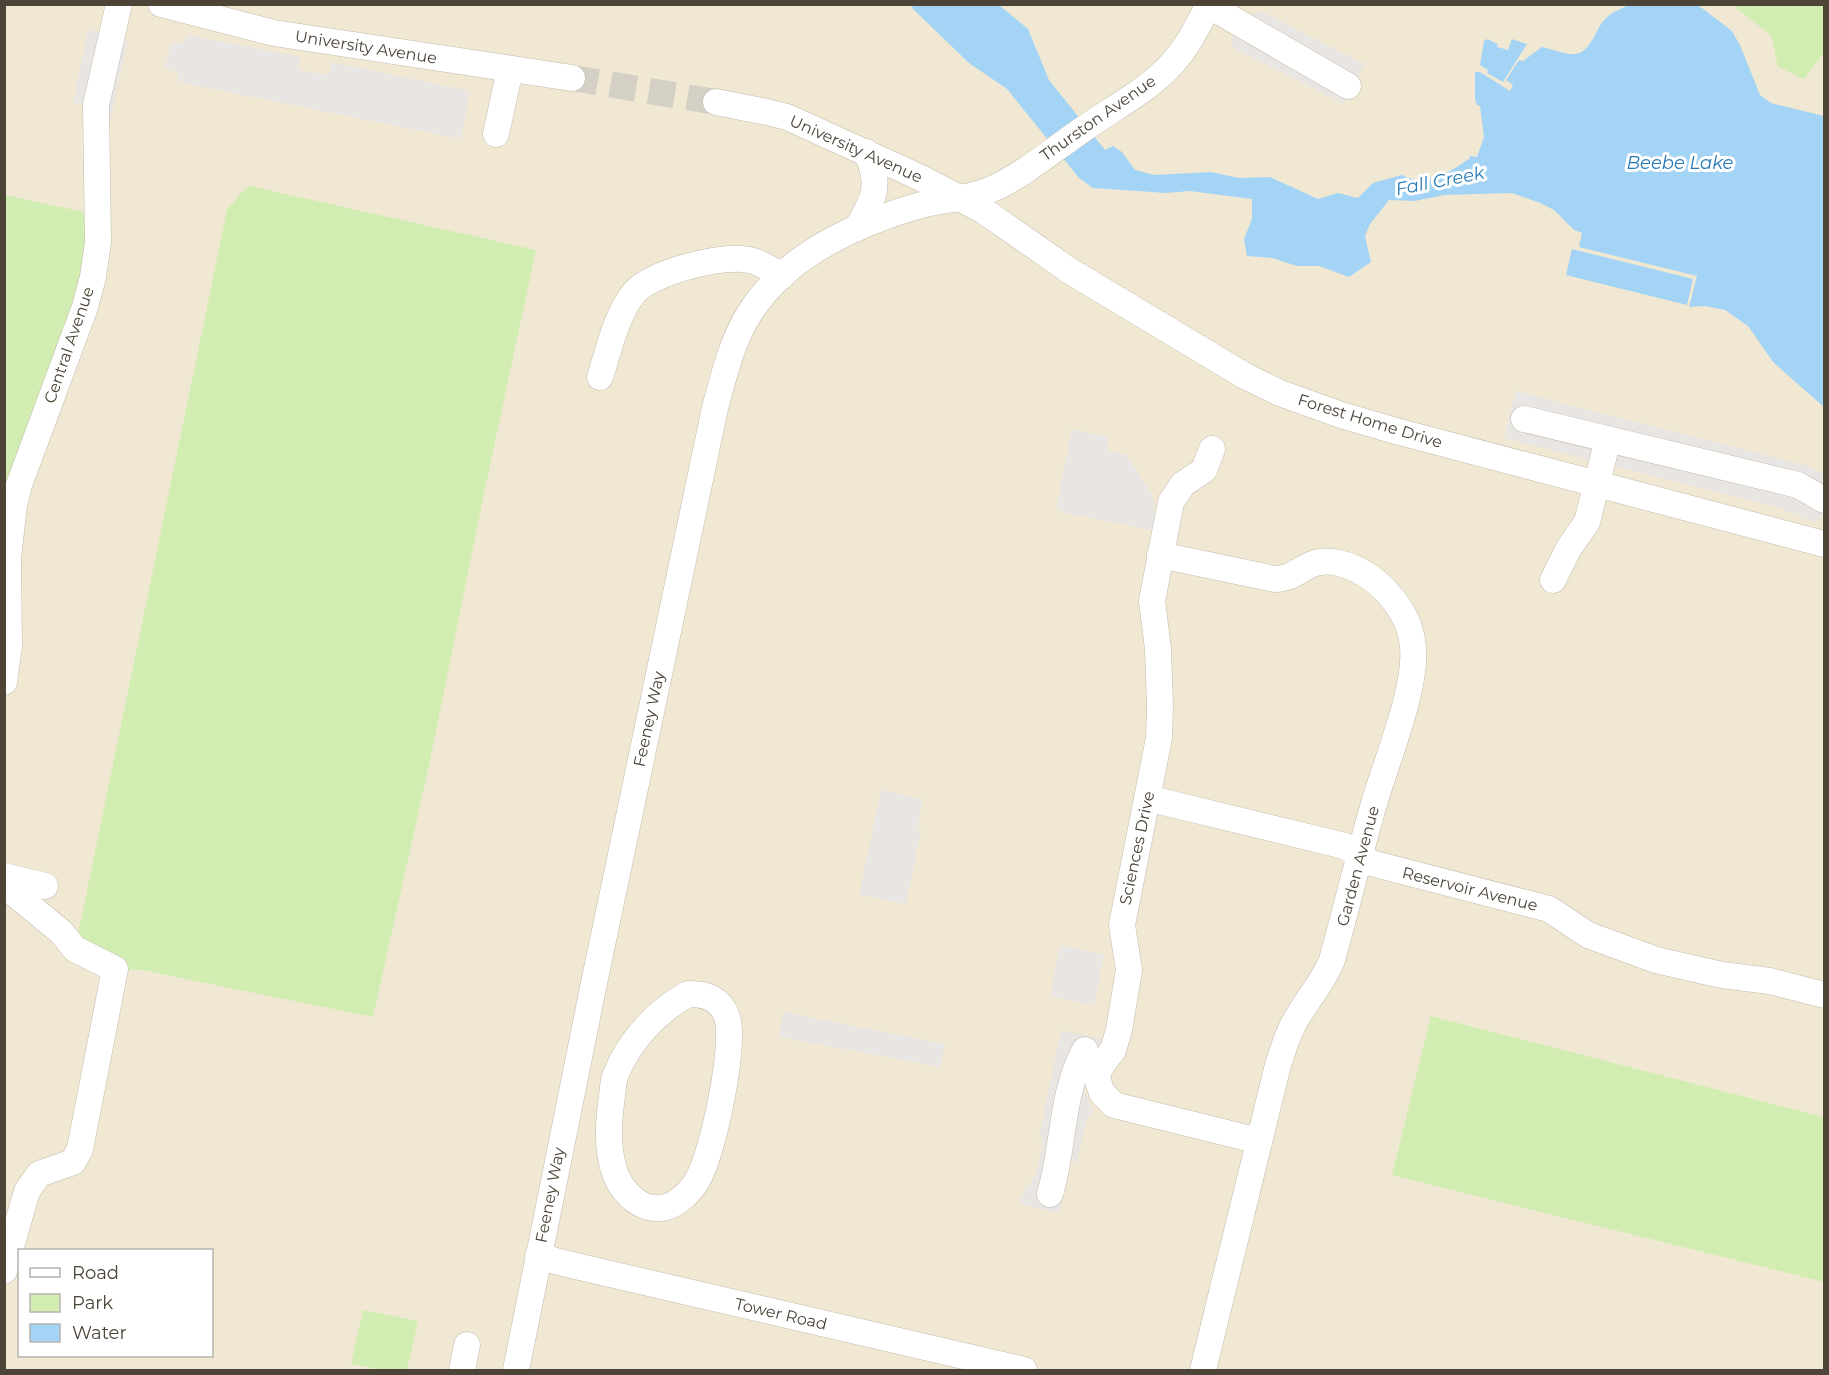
<svg xmlns="http://www.w3.org/2000/svg" width="1829" height="1375" font-family="Montserrat,sans-serif">
	<style>
		.education { fill: #f0e8d3; fill-rule: evenodd }
		.green { fill: #d2edb1 }
		.parking { fill: #e8e5e2 }
		.water { fill: #a3d4f6 }
		.lines { fill: none; stroke-linecap: round; stroke-linejoin: round }
		.minor-tunnel { stroke: #d4d0c6; stroke-width: 26; stroke-dasharray: 26 13; stroke-linecap: butt }
		.minor-casing { stroke: #c3bbac; stroke-width: 27 }
		.minor { stroke: #fff; stroke-width: 26 }
		.labels { text-anchor: middle; dominant-baseline: central; stroke-width: 6; stroke-linejoin: round; paint-order: stroke }
		.street-label { font-size: 16px; fill: #4b4437; stroke: #fff }
		.water-label { font-size: 18px; font-style: italic; fill: #257ab8; stroke: #fff }
	</style>
	<rect width="100%" height="100%" fill="#f6f3ea"/>
	<!-- education -->
	<path class="education" d="M 5,5 L 1824,5 L 1824,1370 L 5,1370 ZM 20,1250 L 212,1250 L 212,1356 L 20,1356 Z"/>
	<!-- green -->
	<g class="green">
		<path d="M 1732,5 L 1824,5 L 1824,53 L 1804,79 L 1778,67 L 1771,35 Z"/>
		<path d="M 249,186 L 536,250 L 485,489 L 429,765 L 373,1017 L 142,970 L 115,969 L 75,949 L 227,210 L 239,195 Z"/>
		<path d="M 5,195 L 89,213 L 78,299 L 5,510 Z"/>
		<path d="M 1431,1016 L 1824,1117 L 1824,1282 L 1392,1175 Z"/>
		<path d="M 363,1310 L 418,1321 L 407,1370 L 383,1370 L 351,1364 Z"/>
	</g>
	<!-- parking -->
	<g class="parking">
		<path d="M 1262,12 L 1365,64 L 1344,104 L 1232,47 L 1233,19 Z"/>
		<path d="M 88,30 L 128,39 L 110,122 L 100,119 L 102,109 L 73,103 Z"/>
		<path d="M 188,35 L 300,57 L 298,70 L 329,75 L 332,62 L 470,91 L 461,139 L 178,82 L 177,72 L 165,67 L 171,43 L 182,43 Z"/>
		<path d="M 1516,391 L 1811,467 L 1824,475 L 1824,513 L 1816,523 L 1777,507 L 1504,438 Z"/>
		<path d="M 1072,429 L 1109,437 L 1107,451 L 1127,455 L 1152,495 L 1156,517 L 1152,530 L 1061,512 L 1061,510 L 1056,508 Z"/>
		<path d="M 881,790 L 923,799 L 917,830 L 921,831 L 906,904 L 859,895 Z"/>
		<path d="M 1060,945 L 1104,955 L 1094,1005 L 1050,996 Z"/>
		<path d="M 783,1012 L 945,1044 L 940,1067 L 779,1037 Z"/>
		<path d="M 1061,1030 L 1105,1040 L 1082,1088 L 1094,1111 L 1087,1118 L 1077,1163 L 1071,1162 L 1059,1213 L 1024,1205 L 1019,1199 L 1037,1173 L 1043,1139 L 1039,1137 Z"/>
	</g>
	<!-- water -->
	<g class="water">
		<path d="M 914,4 L 999,5 L 1028,29 L 1049,80 L 1105,150 L 1113,146 L 1122,152 L 1135,170 L 1154,175 L 1211,172 L 1239,178 L 1270,177 L 1318,199 L 1338,193 L 1358,198 L 1373,183 L 1402,175 C 1428,189 1447,173 1469,159 L 1470,156 L 1477,157 L 1484,137 L 1480,106 L 1477,105 L 1475,99 L 1475,72 L 1480,72 L 1510,91 L 1513,85 L 1506,80 L 1519,60 L 1523,61 L 1542,47 C 1552,49 1565,55 1575,54 C 1591,53 1596,27 1606,18 C 1612,12 1623,8 1631,4 L 1698,5 L 1732,31 L 1740,45 L 1760,95 L 1771,103 L 1824,116 L 1824,407 L 1773,362 L 1748,326 L 1725,310 L 1704,306 L 1689,307 L 1697,276 L 1579,247 L 1582,233 L 1574,230 L 1554,210 L 1540,203 L 1512,193 L 1444,195 L 1415,201 L 1389,200 L 1370,224 L 1365,236 L 1371,262 L 1349,277 L 1319,266 L 1297,266 L 1272,258 L 1247,256 L 1244,239 L 1252,219 L 1252,199 L 1190,191 L 1166,193 L 1093,188 L 1079,178 L 1007,89 L 969,63 L 912,8 Z"/>
		<path d="M 1487,39 L 1498,44 L 1497,47 L 1508,50 L 1512,39 L 1527,44 L 1503,82 L 1487,73 L 1488,70 L 1480,65 L 1484,41 Z"/>
		<path d="M 1572,249 L 1693,279 L 1687,305 L 1566,275 Z"/>
	</g>
	<g class="lines">
		<!-- minor-tunnel -->
		<path class="minor-tunnel" d="M 572,78 L 716,102"/>
		<defs>
			<g id="minor">
				<path d="M 161,4 L 274,33 L 572,78"/>
				<path d="M 1208,5 L 1348,86"/>
				<path d="M 716,102 L 767,112 L 787,117 L 919,177 L 984,211 L 1070,271 L 1245,376 L 1280,393 L 1341,415 L 1396,431 L 1824,544"/>
				<path d="M 496,134 L 510,69"/>
				<path d="M 857,228 C 874,200 882,183 866,152"/>
				<path d="M 600,377 C 609,350 616,314 635,292 C 653,272 723,254 749,260 C 761,262 771,270 782,276"/>
				<path d="M 1524,419 L 1798,485 L 1824,500"/>
				<path d="M 1212,449 L 1204,470 L 1183,484 L 1171,502 L 1152,601 L 1158,649 L 1160,706 L 1159,738 L 1122,925 L 1129,970 L 1119,1030 L 1113,1050 L 1100,1067 L 1097,1078 L 1102,1093 L 1114,1105 L 1259,1141"/>
				<path d="M 1160,555 L 1275,579 C 1301,579 1306,555 1339,563 C 1376,572 1410,609 1413,647 C 1417,687 1388,757 1376,797 C 1360,851 1347,906 1332,960 C 1324,980 1311,995 1300,1013 C 1289,1029 1284,1047 1278,1065 L 1203,1370"/>
				<path d="M 1553,580 L 1569,548 L 1587,522 L 1608,439"/>
				<path d="M 4,682 L 9,646 L 8,558 L 14,505 L 19,485 L 85,307 L 93,277 L 98,242 L 96,105 L 119,4"/>
				<path d="M 1147,798 L 1345,846 L 1371,863 L 1549,909 L 1588,935 L 1656,960 L 1722,975 L 1770,981 L 1824,995"/>
				<path d="M 4,876 L 45,886"/>
				<path d="M 4,885 L 61,932 L 75,949 L 115,969 L 80,1149 L 73,1162 L 39,1174 L 27,1191 L 4,1271"/>
				<path d="M 688,994 C 706,993 721,999 727,1017 C 736,1045 713,1151 699,1177 C 692,1191 677,1206 662,1208 C 653,1209 643,1206 636,1201 C 604,1179 607,1130 612,1096 C 613,1089 613,1080 616,1074 C 629,1041 657,1011 688,994 Z"/>
				<path d="M 1050,1194 C 1064,1148 1061,1092 1085,1050"/>
				<path d="M 538,1256 L 563,1263 L 1024,1370"/>
				<path d="M 462,1370 L 467,1345"/>
				<path d="M 516,1370 L 594,983 L 715,408 C 724,375 732,340 751,311 C 788,254 858,223 921,205 C 944,199 970,199 992,189 C 1020,177 1056,148 1082,130 C 1110,110 1143,93 1167,69 C 1186,50 1197,28 1209,4"/>
			</g>
		</defs>
		<!-- minor casing -->
		<use href="#minor" class="minor-casing"/>
		<!-- minor -->
		<use href="#minor" class="minor"/>
	</g>
	<g class="labels">
		<!-- street labels -->
		<g class="street-label">
			<text transform="translate(366 47) rotate(9)">University Avenue</text>
			<text transform="translate(1098 118) rotate(-35)">Thurston Avenue</text>
			<text transform="translate(856 149) rotate(24)">University Avenue</text>
			<text transform="translate(69 345) rotate(-71)">Central Avenue</text>
			<text transform="translate(1370 421) rotate(17)">Forest Home Drive</text>
			<text transform="translate(649 719) rotate(-78)">Feeney Way</text>
			<text transform="translate(1137 848) rotate(-78)">Sciences Drive</text>
			<text transform="translate(1358 866) rotate(-75)">Garden Avenue</text>
			<text transform="translate(1470 889) rotate(14)">Reservoir Avenue</text>
			<text transform="translate(550 1195) rotate(-79)">Feeney Way</text>
			<text transform="translate(781 1314) rotate(13)">Tower Road</text>
		</g>
		<!-- water labels -->
		<g class="water-label">
			<text x="1680" y="163">Beebe Lake</text>
			<text transform="translate(1440 181) rotate(-11)">Fall Creek</text>
		</g>
	</g>
	<!-- border -->
	<rect width="1829" height="1375" fill="none" stroke="#4b4437" stroke-width="12"/>
	<!-- legend -->
	<rect x="18" y="1249" width="195" height="108" fill="#ffffff" stroke="#b7b4af" stroke-width="1.5"/>
	<rect x="30" y="1268" width="30" height="9" fill="#ffffff" stroke="#b7b4af" stroke-width="1.5"/>
	<text x="72" y="1279" font-size="18" fill="#4b4437">Road</text>
	<rect x="30" y="1294" width="30" height="18" fill="#d2edb1" stroke="#b7b4af" stroke-width="1.5"/>
	<text x="72" y="1309" font-size="18" fill="#4b4437">Park</text>
	<rect x="30" y="1324" width="30" height="18" fill="#a3d4f6" stroke="#b7b4af" stroke-width="1.5"/>
	<text x="72" y="1339" font-size="18" fill="#4b4437">Water</text>
</svg>
